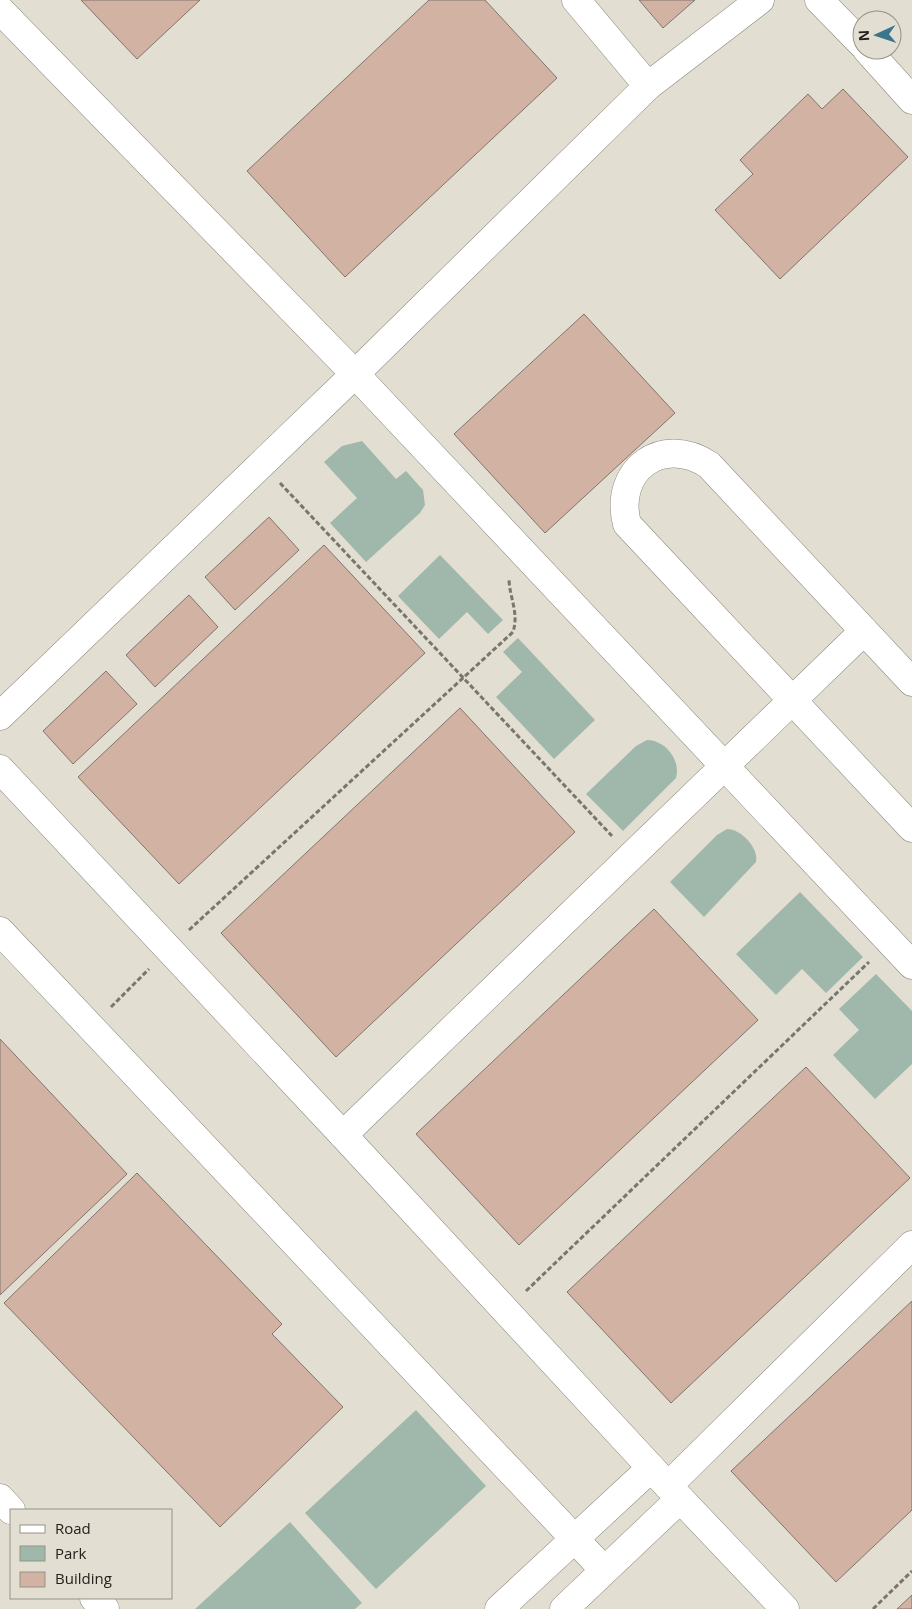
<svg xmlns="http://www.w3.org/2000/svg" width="912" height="1609" font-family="'Open Sans',sans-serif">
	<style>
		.green { fill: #a0b8ac }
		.building { fill: #d2b2a3; stroke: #80746e }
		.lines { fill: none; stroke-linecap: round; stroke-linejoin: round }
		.minor-casing { stroke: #8c897d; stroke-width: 29 }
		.path { stroke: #79766e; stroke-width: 3; stroke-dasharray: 5 2.5; stroke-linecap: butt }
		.minor { stroke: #fff; stroke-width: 28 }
	</style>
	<rect width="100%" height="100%" fill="#e2ded1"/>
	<!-- green -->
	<g class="green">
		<path d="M 362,441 L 396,479 L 406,471 L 423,490 L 425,505 L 420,513 L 366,562 L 330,523 L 357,498 L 324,462 L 342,446 Z"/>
		<path d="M 440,555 L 503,620 L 488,634 L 467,612 L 439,639 L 398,596 Z"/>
		<path d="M 518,638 L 595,720 L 554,759 L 496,697 L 522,672 L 503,652 Z"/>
		<path d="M 647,740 C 665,740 681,760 676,778 L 623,831 L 586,794 L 636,746 Z"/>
		<path d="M 727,829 C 741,829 759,848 756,862 L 704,917 L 670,882 L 717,835 Z"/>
		<path d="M 800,892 L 863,957 L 826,993 L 802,969 L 776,995 L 736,954 Z"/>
		<path d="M 876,974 L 912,1011 L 912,1064 L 875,1099 L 833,1055 L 859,1030 L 839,1009 Z"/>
		<path d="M 416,1410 L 486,1486 L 376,1589 L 305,1513 Z"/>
		<path d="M 290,1522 L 362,1603 L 355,1609 L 195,1609 Z"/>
	</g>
	<!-- building -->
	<g class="building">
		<path d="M 81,0 L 200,0 L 137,59 Z"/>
		<path d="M 429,0 L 485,0 L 557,78 L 345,277 L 247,171 Z"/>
		<path d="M 639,0 L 695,0 L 663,28 Z"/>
		<path d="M 843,89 L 908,157 L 780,279 L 715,210 L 753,174 L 740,160 L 808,94 L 822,109 Z"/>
		<path d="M 584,314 L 675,413 L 545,533 L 454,434 Z"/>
		<path d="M 269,517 L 299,550 L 235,610 L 205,577 Z"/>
		<path d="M 324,545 L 425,653 L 179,884 L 78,777 Z"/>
		<path d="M 189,595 L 218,627 L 155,687 L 126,655 Z"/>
		<path d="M 106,671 L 137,704 L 73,764 L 43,731 Z"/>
		<path d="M 460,708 L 575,832 L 336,1057 L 221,933 Z"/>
		<path d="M 654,909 L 758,1020 L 519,1245 L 416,1134 Z"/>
		<path d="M 0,1039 L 127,1174 L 0,1295 Z"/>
		<path d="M 806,1067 L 910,1178 L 671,1403 L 567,1292 Z"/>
		<path d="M 137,1173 L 282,1324 L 272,1334 L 343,1407 L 220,1527 L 4,1303 Z"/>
		<path d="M 912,1301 L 912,1510 L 836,1582 L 731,1471 Z"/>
		<path d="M 912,1595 L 912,1609 L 897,1609 Z"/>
	</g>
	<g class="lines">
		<defs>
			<g id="minor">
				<path d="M 576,0 L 648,86"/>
				<path d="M 819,0 L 862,44"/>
				<path d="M 0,10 L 355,374 L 912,965"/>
				<path d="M 867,50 L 912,100"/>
				<path d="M 912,682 L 709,465 C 662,434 613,470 627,524 L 912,828"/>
				<path d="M 0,716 L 355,374 L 648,86 L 760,0"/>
				<path d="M 0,769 L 343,1135 L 668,1486 L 785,1609"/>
				<path d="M 0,931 L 604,1570"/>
				<path d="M 343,1135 L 864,631"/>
				<path d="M 668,1486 L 912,1245"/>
				<path d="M 0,1498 L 11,1510"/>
				<path d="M 94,1598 L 105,1609"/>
				<path d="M 499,1609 L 651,1468"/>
				<path d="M 564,1609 L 680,1499"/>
			</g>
		</defs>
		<!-- minor casing -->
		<use href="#minor" class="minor-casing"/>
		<!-- path -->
		<g class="path">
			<path d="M 280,483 L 612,836"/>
			<path d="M 189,930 L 513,632 C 519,613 510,599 509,580"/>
			<path d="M 111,1007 L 149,969"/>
			<path d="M 526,1291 L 869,962"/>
			<path d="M 873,1609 L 912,1571"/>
		</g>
		<!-- minor -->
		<use href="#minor" class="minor"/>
	</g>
	<!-- legend -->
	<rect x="10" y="1509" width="162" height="90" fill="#e2ded1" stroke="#959289"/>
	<rect x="20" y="1525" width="25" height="8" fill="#ffffff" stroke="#959289"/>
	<text x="55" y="1534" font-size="15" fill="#22211c">Road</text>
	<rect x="20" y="1546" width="25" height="15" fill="#a0b8ac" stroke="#959289"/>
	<text x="55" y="1559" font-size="15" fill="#22211c">Park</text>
	<rect x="20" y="1572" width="25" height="15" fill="#d2b2a3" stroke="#959289"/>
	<text x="55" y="1584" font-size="15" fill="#22211c">Building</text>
	<!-- north arrow -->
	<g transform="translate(877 35) rotate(267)"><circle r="24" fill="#e2ded1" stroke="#959289"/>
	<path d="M0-4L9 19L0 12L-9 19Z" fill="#39758c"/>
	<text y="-8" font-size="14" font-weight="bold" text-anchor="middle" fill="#22211c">N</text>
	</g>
</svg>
